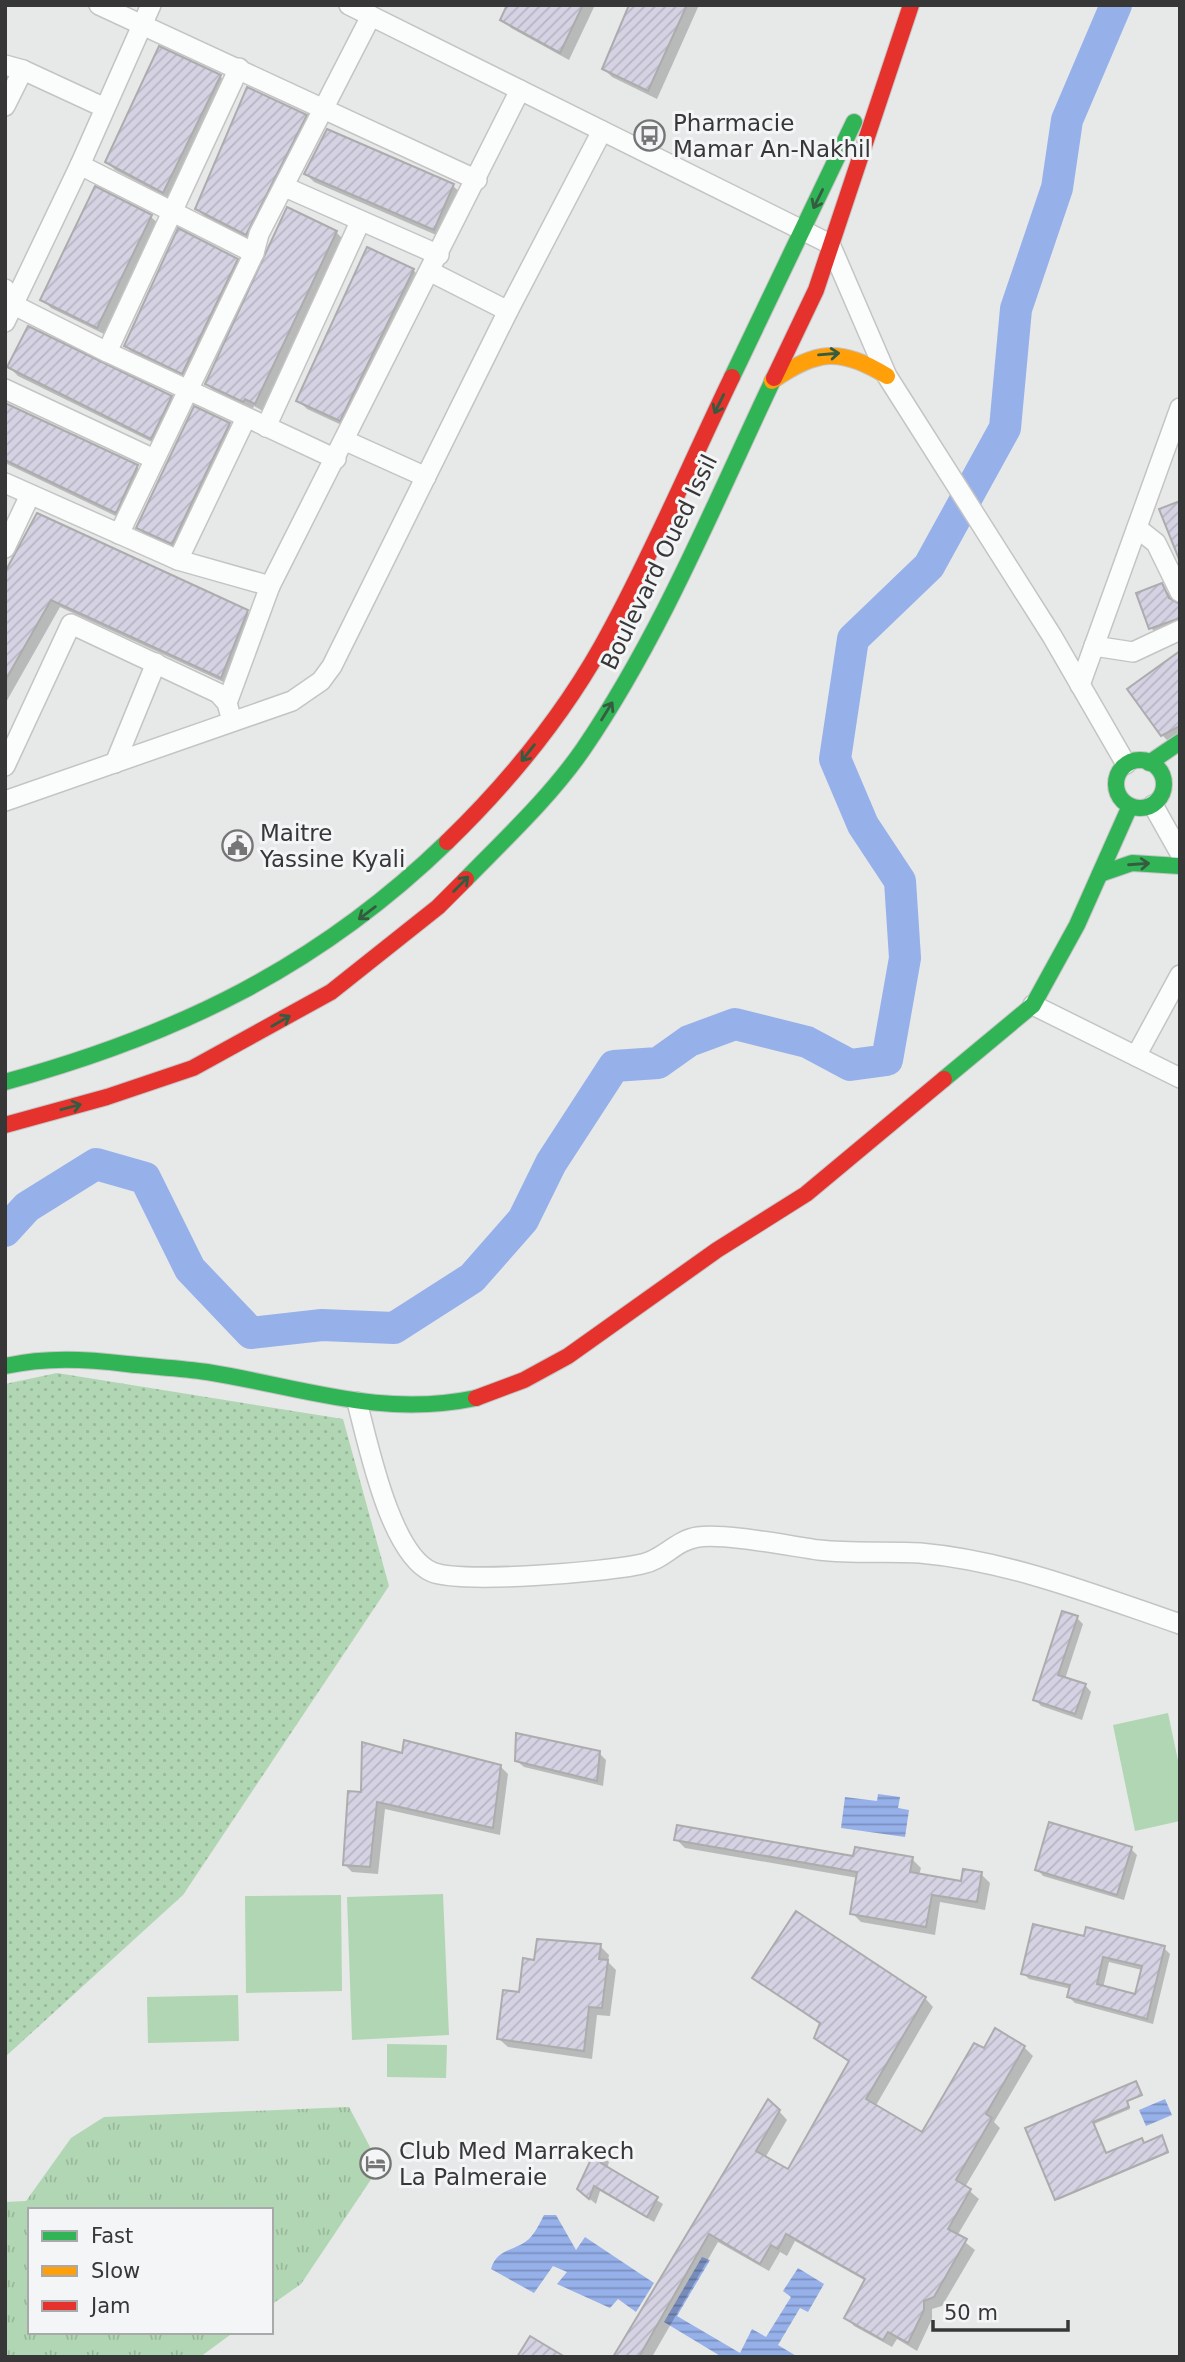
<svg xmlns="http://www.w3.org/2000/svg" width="1185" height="2362" font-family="'DejaVu Sans',sans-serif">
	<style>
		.grass { fill: url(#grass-tufts) }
		.park { fill: url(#park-dots) }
		.pitch { fill: #b1d6b3 }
		.water { fill: url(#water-rules) }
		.shadow { fill: #0003; fill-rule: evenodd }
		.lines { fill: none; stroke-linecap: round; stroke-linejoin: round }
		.river { stroke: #96b0ea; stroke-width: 32 }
		.building { fill: url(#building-hatch); stroke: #acacad; stroke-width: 2; fill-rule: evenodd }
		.street-casing { stroke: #c4c4c4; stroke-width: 22 }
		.fast-casing { stroke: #c4c4c4; stroke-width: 18 }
		.slow-casing { stroke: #c4c4c4; stroke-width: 18 }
		.jam-casing { stroke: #c4c4c4; stroke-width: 18 }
		.street { stroke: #fbfcfc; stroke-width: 19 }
		.fast { stroke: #30b455; stroke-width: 16 }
		.slow { stroke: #ff9f0a; stroke-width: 16 }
		.jam { stroke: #e5322d; stroke-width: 16 }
		.oneway { stroke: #355c40 }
		.labels { text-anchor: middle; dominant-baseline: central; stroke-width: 6; stroke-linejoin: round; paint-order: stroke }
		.poi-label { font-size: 23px; fill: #373737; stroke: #f4f5f6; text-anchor: start }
		.street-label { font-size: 23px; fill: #373737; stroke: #f4f5f6 }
	</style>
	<defs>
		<pattern id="grass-tufts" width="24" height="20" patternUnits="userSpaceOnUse" patternTransform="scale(1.75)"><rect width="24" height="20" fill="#b1d6b3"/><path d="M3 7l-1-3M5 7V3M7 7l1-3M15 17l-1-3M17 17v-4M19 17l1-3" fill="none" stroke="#99b89b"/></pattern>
		<pattern id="park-dots" width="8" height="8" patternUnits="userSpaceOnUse" patternTransform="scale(1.75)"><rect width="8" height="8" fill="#b1d6b3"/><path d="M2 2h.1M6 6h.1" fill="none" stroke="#99b89b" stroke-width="1.8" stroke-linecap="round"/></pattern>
		<pattern id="water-rules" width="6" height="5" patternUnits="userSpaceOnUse" patternTransform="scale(1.75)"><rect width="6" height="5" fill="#96b0ea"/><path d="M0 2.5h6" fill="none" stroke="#7b90be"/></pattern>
		<pattern id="building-hatch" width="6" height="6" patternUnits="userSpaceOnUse" patternTransform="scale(1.75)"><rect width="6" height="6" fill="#d5d2e3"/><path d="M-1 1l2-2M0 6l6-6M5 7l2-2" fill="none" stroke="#b7b5c3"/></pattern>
	</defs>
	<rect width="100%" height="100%" fill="#e7e8e8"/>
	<!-- grass -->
	<path class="grass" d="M 349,2107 L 380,2166 L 301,2284 L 271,2305 L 271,2210 L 30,2210 L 30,2332 L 234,2332 L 200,2357 L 5,2357 L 5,2202 L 26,2201 L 71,2138 L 104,2117 Z"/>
	<!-- park -->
	<path class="park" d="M 57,1373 L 343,1419 L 389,1586 L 183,1895 L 5,2057 L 5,1384 Z"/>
	<!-- pitch -->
	<g class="pitch">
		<path d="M 1168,1713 L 1180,1770 L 1180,1821 L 1135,1831 L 1113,1725 Z"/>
		<path d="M 443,1894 L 449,2035 L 352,2040 L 347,1897 Z"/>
		<path d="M 341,1895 L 342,1991 L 246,1993 L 245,1896 Z"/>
		<path d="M 238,1995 L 239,2041 L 148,2043 L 147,1997 Z"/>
		<path d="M 387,2044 L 447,2045 L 446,2078 L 387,2077 Z"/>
	</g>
	<!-- water -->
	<g class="water">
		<path d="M 878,1794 L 900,1797 L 898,1808 L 909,1810 L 905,1837 L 841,1828 L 845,1797 L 877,1801 Z"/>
		<path d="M 1165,2099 L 1172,2115 L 1146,2126 L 1139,2110 Z"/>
		<path d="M 544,2215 L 556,2215 L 576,2250 L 585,2237 L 654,2283 L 636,2312 L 618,2299 L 610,2308 L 557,2284 L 567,2272 L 553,2266 L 534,2293 L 491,2269 C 497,2248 514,2252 529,2239 C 535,2233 540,2223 544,2215 Z"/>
		<path d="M 702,2257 L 710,2260 L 677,2316 L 740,2353 L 752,2329 L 766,2337 L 791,2297 L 783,2291 L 798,2268 L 824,2284 L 808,2312 L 800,2308 L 778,2345 L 798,2357 L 722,2357 L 664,2322 Z"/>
	</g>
	<!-- shadow -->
	<g class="shadow">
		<path d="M 509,5 L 595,5 L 569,60 L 511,28 L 502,20 Z"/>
		<path d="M 630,5 L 699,5 L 657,99 L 612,77 L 604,69 Z"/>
		<path d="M 220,76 L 228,85 L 172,200 L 115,170 L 107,162 Z"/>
		<path d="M 306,116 L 314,125 L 255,243 L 206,218 L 197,209 Z"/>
		<path d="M 306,174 L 453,186 L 462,194 L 443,238 L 314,182 Z"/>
		<path d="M 151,217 L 160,225 L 106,335 L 51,308 L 42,299 Z"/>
		<path d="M 336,232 L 345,241 L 263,411 L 254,406 L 252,410 L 215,392 L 207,384 Z"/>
		<path d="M 237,260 L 245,269 L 191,381 L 134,355 L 126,346 Z"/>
		<path d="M 413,270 L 422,279 L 348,428 L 307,409 L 298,400 Z"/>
		<path d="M 9,367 L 171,397 L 179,406 L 160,446 L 18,376 Z"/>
		<path d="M 5,403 L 137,467 L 146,475 L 124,520 L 5,463 Z"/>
		<path d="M 229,424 L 238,433 L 181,551 L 146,536 L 138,527 Z"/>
		<path d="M 5,576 L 247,612 L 256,620 L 230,685 L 60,607 L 5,704 Z"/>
		<path d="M 1161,585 L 1180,606 L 1180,628 L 1159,636 L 1151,628 L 1138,594 Z"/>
		<path d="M 1180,653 L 1180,738 L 1171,744 L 1162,735 Z"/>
		<path d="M 1077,1618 L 1083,1624 L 1065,1679 L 1085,1685 L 1091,1692 L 1082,1720 L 1041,1706 L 1035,1699 Z"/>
		<path d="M 599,1753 L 606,1760 L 603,1786 L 524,1767 L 517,1761 Z"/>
		<path d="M 404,1755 L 500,1766 L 508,1774 L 500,1835 L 385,1809 L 378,1874 L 352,1872 L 344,1864 L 363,1793 Z"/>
		<path d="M 676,1839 L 855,1858 L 912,1859 L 921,1868 L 919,1875 L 963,1883 L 981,1874 L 990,1883 L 985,1910 L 940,1902 L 935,1935 L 861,1922 L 852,1913 L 858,1878 L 685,1848 Z"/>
		<path d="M 1131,1849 L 1137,1855 L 1124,1900 L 1043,1876 L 1037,1869 Z"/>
		<path d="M 1085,1938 L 1164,1948 L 1170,1954 L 1153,2024 L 1075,2003 L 1069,1997 L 1071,1989 L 1029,1979 L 1023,1973 ZM 1109,1962 L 1142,1970 L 1136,1996 L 1103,1988 Z"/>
		<path d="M 600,1946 L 609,1955 L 608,1962 L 616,1970 L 610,2016 L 597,2015 L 592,2059 L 508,2047 L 499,2039 L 520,1994 Z"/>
		<path d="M 754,1978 L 925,1998 L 933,2007 L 875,2107 L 922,2135 L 984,2051 L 1024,2047 L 1033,2056 L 994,2122 L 1000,2128 L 965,2187 L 979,2199 L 957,2236 L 975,2250 L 942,2306 L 932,2309 L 932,2319 L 917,2351 L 897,2339 L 892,2347 L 854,2326 L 846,2317 L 866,2281 L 795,2241 L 787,2256 L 780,2252 L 769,2271 L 718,2242 L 652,2357 L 615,2357 L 779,2111 L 787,2120 L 765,2158 L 788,2172 L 850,2063 L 816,2038 L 821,2025 Z"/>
		<path d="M 1137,2084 L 1142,2096 L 1127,2102 L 1130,2109 L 1094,2124 L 1107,2155 L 1163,2139 L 1169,2153 L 1058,2200 L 1027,2129 Z"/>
		<path d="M 602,2156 L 609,2162 L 607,2169 L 663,2204 L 654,2222 L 600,2191 L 596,2204 L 586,2196 Z"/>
	</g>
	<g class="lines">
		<!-- river -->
		<path class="river" d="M 5,1231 L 27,1207 L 96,1164 L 145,1178 L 190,1269 L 251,1333 L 322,1325 L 394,1328 L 472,1278 L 523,1220 L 551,1163 L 614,1066 L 658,1063 L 689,1041 L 735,1024 L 807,1042 L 850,1065 L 887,1060 L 905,958 L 900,881 L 863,825 L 835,759 L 853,639 L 929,566 L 1005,428 L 1016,309 L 1057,188 L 1067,120 L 1116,5"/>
	</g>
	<!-- building -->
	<g class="building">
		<path d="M 507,5 L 583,5 L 560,53 L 500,20 Z"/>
		<path d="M 629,5 L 687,5 L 648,91 L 602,69 Z"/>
		<path d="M 159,46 L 221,75 L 163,193 L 105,162 Z"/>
		<path d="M 247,87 L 307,115 L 246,235 L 195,209 Z"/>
		<path d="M 327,129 L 454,184 L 434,230 L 304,174 Z"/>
		<path d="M 95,186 L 152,215 L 97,328 L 40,300 Z"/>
		<path d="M 287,207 L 337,231 L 255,404 L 245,399 L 243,402 L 205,384 Z"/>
		<path d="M 178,228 L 238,259 L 182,374 L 124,346 Z"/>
		<path d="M 367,247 L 414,269 L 340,421 L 296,401 Z"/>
		<path d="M 28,326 L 172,396 L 151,439 L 7,367 Z"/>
		<path d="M 5,403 L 138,465 L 116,513 L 5,460 Z"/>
		<path d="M 194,406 L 230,423 L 172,544 L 136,528 Z"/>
		<path d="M 1180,501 L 1180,559 L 1179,559 L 1159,509 Z"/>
		<path d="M 37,513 L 248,610 L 221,678 L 51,600 L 5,681 L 5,572 Z"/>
		<path d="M 1162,583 L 1169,598 L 1180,604 L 1180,618 L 1149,629 L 1136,593 Z"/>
		<path d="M 1180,651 L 1180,726 L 1161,736 L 1127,689 Z"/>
		<path d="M 1062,1611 L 1078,1616 L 1058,1675 L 1086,1684 L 1075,1714 L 1033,1700 Z"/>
		<path d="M 516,1733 L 600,1751 L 597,1781 L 515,1761 Z"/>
		<path d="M 404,1740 L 501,1765 L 493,1828 L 377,1802 L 370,1867 L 343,1865 L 348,1791 L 361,1792 L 362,1742 L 402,1753 Z"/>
		<path d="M 1049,1822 L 1132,1847 L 1117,1895 L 1035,1870 Z"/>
		<path d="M 677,1825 L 853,1856 L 855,1847 L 913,1857 L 910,1872 L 961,1881 L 963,1869 L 982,1872 L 977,1902 L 932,1895 L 926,1927 L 850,1914 L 857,1872 L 674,1840 Z"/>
		<path d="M 796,1911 L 926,1997 L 866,2099 L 922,2132 L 974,2043 L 984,2048 L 995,2028 L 1025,2046 L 986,2114 L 992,2118 L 956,2180 L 971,2189 L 948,2229 L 967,2239 L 934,2297 L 924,2301 L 924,2310 L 908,2343 L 888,2332 L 883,2340 L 844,2318 L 865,2279 L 786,2234 L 778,2249 L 771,2245 L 760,2264 L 709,2234 L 639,2357 L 613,2357 L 768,2099 L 780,2110 L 756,2151 L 788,2169 L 849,2061 L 814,2038 L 820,2023 L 752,1978 Z"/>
		<path d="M 1033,1924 L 1084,1936 L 1086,1927 L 1165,1946 L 1147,2019 L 1067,1997 L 1070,1985 L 1021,1974 ZM 1103,1957 L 1142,1966 L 1135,1994 L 1097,1984 Z"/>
		<path d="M 537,1939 L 601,1944 L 599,1959 L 608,1960 L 602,2008 L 589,2007 L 584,2051 L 497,2039 L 503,1990 L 519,1992 L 523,1958 L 534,1960 Z"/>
		<path d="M 1136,2081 L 1142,2095 L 1127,2101 L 1129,2107 L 1093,2122 L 1106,2153 L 1142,2138 L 1144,2143 L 1162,2135 L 1168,2152 L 1055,2200 L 1025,2128 Z"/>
		<path d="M 595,2151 L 603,2154 L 601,2163 L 658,2197 L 647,2217 L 594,2186 L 589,2199 L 577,2189 Z"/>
		<path d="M 530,2336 L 565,2357 L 517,2357 Z"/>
	</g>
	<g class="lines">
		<defs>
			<g id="street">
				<path d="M 99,5 L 477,180"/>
				<path d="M 349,5 L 830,244 L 887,376 L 1052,636 L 1126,764"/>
				<path d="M 5,65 L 23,70 L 103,107"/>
				<path d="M 5,106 L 23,70"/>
				<path d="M 80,165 L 254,253"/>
				<path d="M 285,187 L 439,255"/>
				<path d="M 431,272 L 508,311"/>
				<path d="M 5,289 L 14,305 L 107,352 L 336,459"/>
				<path d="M 5,322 L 80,165 L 151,5"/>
				<path d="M 107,352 L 239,68"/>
				<path d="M 5,389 L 154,459"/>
				<path d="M 266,427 L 360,222"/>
				<path d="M 346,441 L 426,477"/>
				<path d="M 5,483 L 178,560 L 270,586 L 520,90"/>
				<path d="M 1137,528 L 1156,543 L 1180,592"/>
				<path d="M 119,534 L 254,253 L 259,234 L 371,16"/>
				<path d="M 5,548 L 30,495"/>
				<path d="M 178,560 L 246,418"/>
				<path d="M 1094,646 L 1133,652 L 1180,630"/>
				<path d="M 1080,685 L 1180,408"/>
				<path d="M 227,703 L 270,586"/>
				<path d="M 115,763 L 156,663"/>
				<path d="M 5,766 L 71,624 L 218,693 L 227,703 L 232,721"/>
				<path d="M 5,801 L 292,701 L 321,681 L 332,666 L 508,311 L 602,131"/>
				<path d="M 1153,805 L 1180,853"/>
				<path d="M 1033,1005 L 1180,1078"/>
				<path d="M 1136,1056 L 1180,975"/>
				<path d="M 357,1402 C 368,1443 390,1554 432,1572 C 461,1584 607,1572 642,1564 C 663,1560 676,1540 698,1537 C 724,1533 790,1546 819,1550 C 853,1554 887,1551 920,1553 C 1010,1561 1095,1595 1180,1624"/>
			</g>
			<g id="fast">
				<path d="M 732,377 L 854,122"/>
				<circle cx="1140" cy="784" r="24"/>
				<path d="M 1149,763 L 1180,742"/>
				<path d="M 1100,874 L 1132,863 L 1180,866"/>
				<path d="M 466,879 C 507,837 551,796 584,748 C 662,633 715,502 774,378"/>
				<path d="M 944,1079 L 1033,1005 L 1077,925 L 1130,806"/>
				<path d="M 5,1082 C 177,1035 318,967 447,842"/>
				<path d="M 5,1366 C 47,1357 85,1359 127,1364 C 154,1367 181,1368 207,1372 C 301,1387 380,1418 476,1398"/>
			</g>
			<path id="slow" d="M 772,381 C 817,350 840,347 887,376"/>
			<g id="jam">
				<path d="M 774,378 L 816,290 L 911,5"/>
				<path d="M 447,842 C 512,779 570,707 612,627 C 656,545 692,460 732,377"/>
				<path d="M 5,1125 L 107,1097 L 193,1068 L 331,992 L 438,907 L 466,879"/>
				<path d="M 476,1398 L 524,1380 L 568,1356 L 717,1250 L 806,1194 L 944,1079"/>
			</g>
		</defs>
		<!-- street casing -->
		<use href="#street" class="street-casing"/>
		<!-- fast casing -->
		<use href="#fast" class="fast-casing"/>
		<!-- slow casing -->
		<use href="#slow" class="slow-casing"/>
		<!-- jam casing -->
		<use href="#jam" class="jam-casing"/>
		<!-- street -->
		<use href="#street" class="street"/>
		<!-- fast -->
		<use href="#fast" class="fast"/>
		<!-- slow -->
		<use href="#slow" class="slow"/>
		<!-- jam -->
		<use href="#jam" class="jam"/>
	</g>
	<!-- one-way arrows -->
	<defs><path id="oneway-shaft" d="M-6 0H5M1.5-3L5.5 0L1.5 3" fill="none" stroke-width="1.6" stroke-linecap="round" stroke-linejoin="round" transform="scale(1.75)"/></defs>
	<g class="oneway">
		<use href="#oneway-shaft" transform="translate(818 199) rotate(116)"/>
		<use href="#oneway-shaft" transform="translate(829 354) rotate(-5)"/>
		<use href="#oneway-shaft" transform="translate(719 404) rotate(116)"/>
		<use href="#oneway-shaft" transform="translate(607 711) rotate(-58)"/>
		<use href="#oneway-shaft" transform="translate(528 753) rotate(128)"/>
		<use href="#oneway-shaft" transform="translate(1139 864) rotate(-4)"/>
		<use href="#oneway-shaft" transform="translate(461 884) rotate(-45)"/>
		<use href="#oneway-shaft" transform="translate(367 913) rotate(143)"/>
		<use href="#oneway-shaft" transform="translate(281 1021) rotate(-30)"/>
		<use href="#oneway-shaft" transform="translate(71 1107) rotate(-15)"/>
	</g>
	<!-- icons -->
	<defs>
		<symbol id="bus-ring" viewBox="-11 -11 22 22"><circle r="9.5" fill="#f4f5f6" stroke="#757575" stroke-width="1.5"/><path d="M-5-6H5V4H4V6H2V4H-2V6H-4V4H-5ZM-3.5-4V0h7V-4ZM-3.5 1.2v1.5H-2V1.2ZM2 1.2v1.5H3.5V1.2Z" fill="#757575"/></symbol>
		<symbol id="civic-ring" viewBox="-11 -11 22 22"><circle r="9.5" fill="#f4f5f6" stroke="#757575" stroke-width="1.5"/><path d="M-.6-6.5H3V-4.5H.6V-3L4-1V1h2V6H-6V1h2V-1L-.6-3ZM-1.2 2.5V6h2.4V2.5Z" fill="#757575"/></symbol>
		<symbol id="hotel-ring" viewBox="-11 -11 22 22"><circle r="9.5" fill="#f4f5f6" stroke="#757575" stroke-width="1.5"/><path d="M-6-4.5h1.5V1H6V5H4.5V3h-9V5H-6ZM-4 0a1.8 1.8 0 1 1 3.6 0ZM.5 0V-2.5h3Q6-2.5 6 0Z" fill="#757575"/></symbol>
	</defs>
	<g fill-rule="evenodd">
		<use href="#bus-ring" x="632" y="118" width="35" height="35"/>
		<use href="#civic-ring" x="220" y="828" width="35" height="35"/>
		<use href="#hotel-ring" x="358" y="2146" width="35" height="35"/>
	</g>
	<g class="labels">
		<!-- poi labels -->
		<g class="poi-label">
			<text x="673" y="123">Pharmacie<tspan x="673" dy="26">Mamar An-Nakhil</tspan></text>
			<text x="260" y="833">Maitre<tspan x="260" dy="26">Yassine Kyali</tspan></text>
			<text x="399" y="2151">Club Med Marrakech<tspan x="399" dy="26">La Palmeraie</tspan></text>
		</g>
		<!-- street labels -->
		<g class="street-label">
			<text transform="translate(659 562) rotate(-64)">Boulevard Oued Issil</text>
		</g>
	</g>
	<!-- border -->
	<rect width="1185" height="2362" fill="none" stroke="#373737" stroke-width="14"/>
	<!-- legend -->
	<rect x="28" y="2208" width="245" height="126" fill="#f4f5f6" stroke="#a8a9aa" stroke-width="2"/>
	<rect x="42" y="2231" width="35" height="10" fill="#30b455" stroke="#a8a9aa" stroke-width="2"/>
	<text x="91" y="2243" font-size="21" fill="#373737">Fast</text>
	<rect x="42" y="2266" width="35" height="10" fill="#ff9f0a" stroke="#a8a9aa" stroke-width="2"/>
	<text x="91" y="2278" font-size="21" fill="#373737">Slow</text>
	<rect x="42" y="2301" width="35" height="10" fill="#e5322d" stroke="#a8a9aa" stroke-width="2"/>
	<text x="91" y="2313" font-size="21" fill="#373737">Jam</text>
	<!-- scale -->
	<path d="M933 2320v10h135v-10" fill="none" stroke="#373737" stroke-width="3.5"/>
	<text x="944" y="2320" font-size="21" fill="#373737" stroke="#f4f5f6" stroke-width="5" paint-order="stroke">50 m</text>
</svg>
